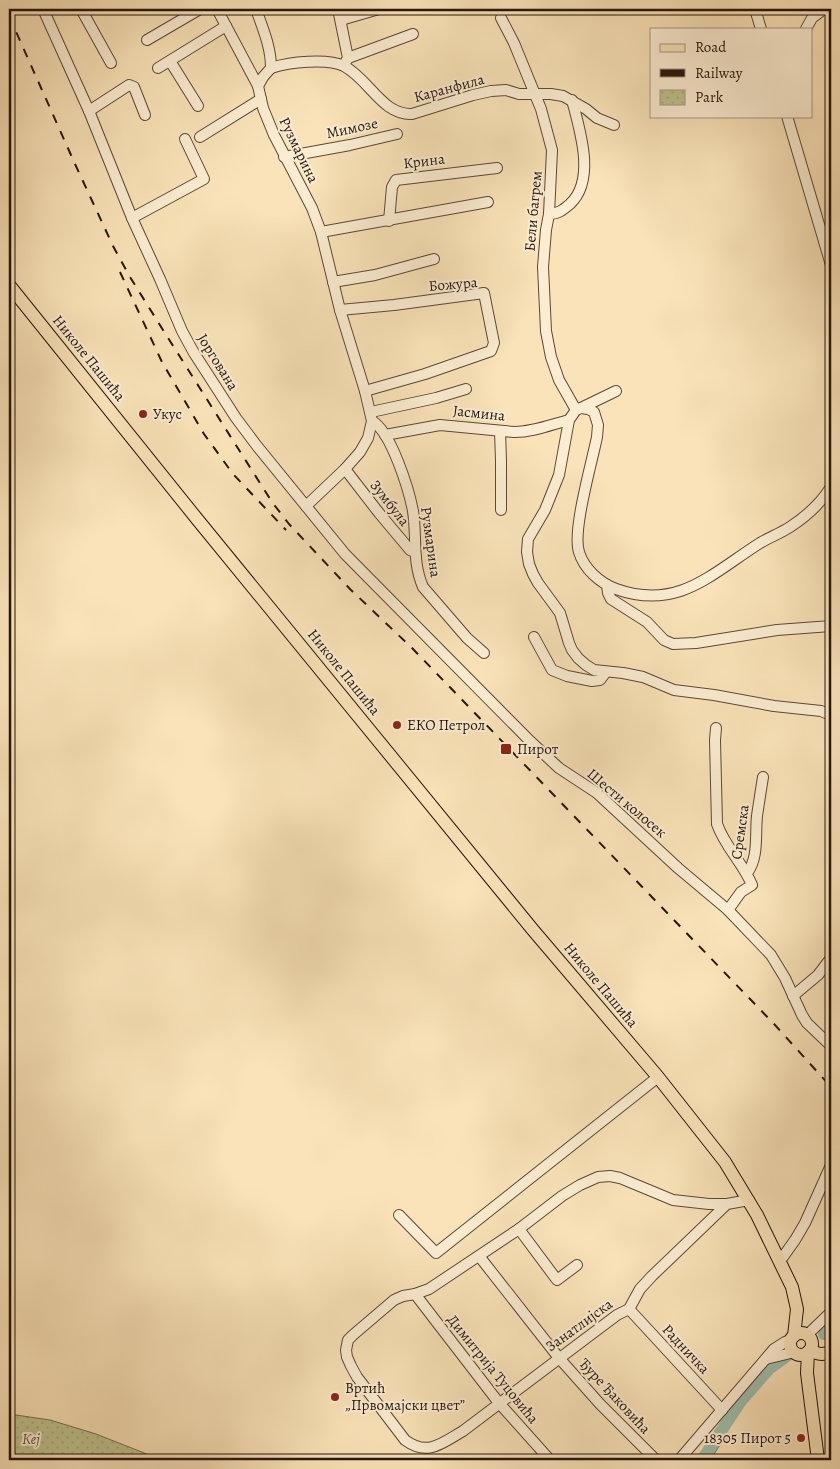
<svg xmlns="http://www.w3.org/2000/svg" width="840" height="1469" font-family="Alegreya,serif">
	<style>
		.park { fill: url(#park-dots); stroke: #726c4e }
		.water { fill: url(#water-rules); stroke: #6d7a6c }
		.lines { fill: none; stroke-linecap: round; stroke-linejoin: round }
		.river { stroke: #9ebeac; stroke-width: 12 }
		.minor-casing { stroke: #5a4837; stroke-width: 12 }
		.major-casing { stroke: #24150c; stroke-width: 14 }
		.minor { stroke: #fcedd2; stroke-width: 10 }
		.major { stroke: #fae3b9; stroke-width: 12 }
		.rail { stroke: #24150c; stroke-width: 2; stroke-dasharray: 9 9; stroke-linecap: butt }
		.poi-dot { fill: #8f2418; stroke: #fcedd2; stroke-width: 2 }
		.labels { text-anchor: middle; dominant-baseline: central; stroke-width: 4; stroke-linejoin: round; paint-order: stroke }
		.street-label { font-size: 15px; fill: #24150c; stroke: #fcedd2 }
		.poi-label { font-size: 15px; fill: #24150c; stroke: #fcedd2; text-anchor: start }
		.park-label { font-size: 15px; font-style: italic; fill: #5a523a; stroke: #fcedd2 }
	</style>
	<defs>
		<pattern id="park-dots" width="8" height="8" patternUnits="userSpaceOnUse" patternTransform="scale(1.25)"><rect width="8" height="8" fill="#bfc38f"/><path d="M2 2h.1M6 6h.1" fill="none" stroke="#a4a77a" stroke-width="1.8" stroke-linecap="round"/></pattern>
		<pattern id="water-rules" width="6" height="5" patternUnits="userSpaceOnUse" patternTransform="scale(1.25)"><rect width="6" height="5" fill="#9ebeac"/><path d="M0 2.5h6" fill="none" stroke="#88a293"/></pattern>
	</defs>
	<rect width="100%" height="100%" fill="#fae3b9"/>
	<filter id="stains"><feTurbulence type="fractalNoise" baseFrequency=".004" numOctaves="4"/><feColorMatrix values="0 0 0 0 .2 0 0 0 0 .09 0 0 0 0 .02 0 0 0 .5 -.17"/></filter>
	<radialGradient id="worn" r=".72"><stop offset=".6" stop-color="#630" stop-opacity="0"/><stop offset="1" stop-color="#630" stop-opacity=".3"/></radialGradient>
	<!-- park -->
	<path class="park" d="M 9,1414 L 50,1420 L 96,1434 L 162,1460 L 9,1460 Z"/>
	<!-- water -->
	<path class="water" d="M 719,1430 L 729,1437 L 720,1445 L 710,1460 L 699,1460 Z"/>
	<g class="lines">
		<!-- river -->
		<g class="river">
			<path d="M 824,1334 L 831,1328"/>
			<path d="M 702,1460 L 741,1401 L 769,1369 L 787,1356"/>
		</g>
		<defs>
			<g id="minor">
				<path d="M 43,9 L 89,111 L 132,218 L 160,279 L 182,331 L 194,353 L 236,418 L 257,446 L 345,554 L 530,741 L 559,768 L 597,793 L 678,868 L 728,910 L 771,955 L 785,978 L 802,1015 L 807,1023 L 831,1046"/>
				<path d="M 81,9 L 111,63"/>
				<path d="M 217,9 L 258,86"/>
				<path d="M 256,9 C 263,29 271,47 271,68 L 263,77 L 258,86 L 263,108 L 274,135 L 312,208 L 321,232 L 340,310 L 365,391 L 372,421 L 368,438 L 360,452 L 345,469 L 306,506"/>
				<path d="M 338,9 L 348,58 L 345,63"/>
				<path d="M 755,9 L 761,29"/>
				<path d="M 501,18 L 514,43 L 541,109 L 552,150 L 549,214 L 546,230 L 543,267 L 546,331 L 551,357 L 559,380 L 576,410"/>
				<path d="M 341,20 L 379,9"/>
				<path d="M 806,29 L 812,18 L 824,9"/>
				<path d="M 147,40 L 200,9"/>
				<path d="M 348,58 L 413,34"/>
				<path d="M 170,61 L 198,106"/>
				<path d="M 158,68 L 226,26"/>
				<path d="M 271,68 C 289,62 327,58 344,66 C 370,80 382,115 412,114 L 473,95 L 491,91 L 506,90 L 519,94 L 551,94 L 563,96 L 586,109 L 597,118 L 614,125"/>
				<path d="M 89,111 L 129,85 L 134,87 L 145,115"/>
				<path d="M 787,116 L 831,265"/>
				<path d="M 200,137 L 261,99"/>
				<path d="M 284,157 L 350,145 L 397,134"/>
				<path d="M 549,214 C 558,214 563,210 570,204 C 596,180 580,131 572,100"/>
				<path d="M 132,218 L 204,179 L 185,139"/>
				<path d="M 389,221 L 392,187 L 396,180 L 497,168"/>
				<path d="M 321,232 L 488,202"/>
				<path d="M 333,282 L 375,275 L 434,259"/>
				<path d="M 340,310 L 394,305 L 484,293 L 494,343 L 491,351 L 425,374 L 365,391"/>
				<path d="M 581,408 L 616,391"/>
				<path d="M 371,412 L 436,398 L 466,389"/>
				<path d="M 372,421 C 391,431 409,490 413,511 C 417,537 412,562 423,587 L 467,638 L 484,653"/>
				<path d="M 500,431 L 501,461 L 501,510"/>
				<path d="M 385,435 L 440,425 L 514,432 C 533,432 550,425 569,420"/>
				<path d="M 345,469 L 379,513 L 410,550 L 415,552"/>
				<path d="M 831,487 C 821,503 807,516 790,527 C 781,533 770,537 760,543 C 711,574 678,611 616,589 C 600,583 584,569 579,552 C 572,531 592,462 597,437 L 598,425 L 594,412 L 588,409 L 581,408 L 576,410 L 569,420 L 559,475 L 545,510 L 528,539 L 527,552 L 529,564 L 533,574 L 538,583 L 560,613 L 569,643 L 572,650 L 578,658 L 586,665 L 594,670 L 623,673 L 643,677 L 674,690 L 714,695 L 774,706 L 821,711 L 831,715"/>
				<path d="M 607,585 L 608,593 L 611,599 L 647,622 L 664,640 L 673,644 L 696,643 L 777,630 L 831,626"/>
				<path d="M 534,637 L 552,670 L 567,676 L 592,681 L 600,680 L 606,672"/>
				<path d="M 716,728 L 715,740 L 717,824 C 725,847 743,863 752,885 L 741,892 L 728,910"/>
				<path d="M 747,873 C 759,858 755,834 757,816 C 759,802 761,790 763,777"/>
				<path d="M 793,996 L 818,975 L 831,958"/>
				<path d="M 727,1204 L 709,1204 L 673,1200 L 620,1178 L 610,1176 L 598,1177 L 580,1185 L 562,1196 L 519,1229 L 429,1289 L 415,1294 L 403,1296 L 394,1300 L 353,1335 L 348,1340 L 346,1350 L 347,1357 L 351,1366 L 357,1377 L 405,1440 C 428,1457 442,1443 463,1431 L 617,1315 L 629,1309 L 640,1289 L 652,1276 L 727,1204 L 749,1200"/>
				<path d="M 399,1215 L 436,1253 L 658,1077"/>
				<path d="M 519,1229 L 557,1280 L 577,1265"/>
				<path d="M 479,1256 L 559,1358 L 600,1404 L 656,1460"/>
				<path d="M 780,1261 L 795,1240 L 805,1223 L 831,1165"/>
				<path d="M 415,1294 L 499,1403 L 550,1460"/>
				<path d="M 629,1309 L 722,1410"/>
				<path d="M 807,1335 L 831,1312"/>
				<path d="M 766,1359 L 795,1352"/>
				<path d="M 679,1460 L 774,1349 L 785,1342 L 792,1339"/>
			</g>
			<g id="major">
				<path d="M 9,285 L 197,519 L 533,930 L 658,1077 L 725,1162 L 757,1215 L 792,1287 L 797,1309 L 794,1336"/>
				<circle cx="801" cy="1344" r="11"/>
				<path d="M 810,1350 C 817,1354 823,1356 831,1351"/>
				<path d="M 808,1352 L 807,1373 L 818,1460"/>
			</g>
		</defs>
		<!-- minor casing -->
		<use href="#minor" class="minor-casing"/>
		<!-- major casing -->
		<use href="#major" class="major-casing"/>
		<!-- minor -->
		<use href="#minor" class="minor"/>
		<!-- major -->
		<use href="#major" class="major"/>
		<!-- rail -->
		<g class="rail">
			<path d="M 9,16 L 75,164 L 113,246 L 130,277 L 163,330 L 272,502 L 289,524 L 350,589 L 413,649 L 496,735 L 775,1025 L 831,1087"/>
			<path d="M 120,272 L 162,362 L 204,434 L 233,474 L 286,530"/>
		</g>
	</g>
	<!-- markers -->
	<g class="poi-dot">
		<circle cx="143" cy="414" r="5"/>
		<circle cx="397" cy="725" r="5"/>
		<rect x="500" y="743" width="12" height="12" rx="2.5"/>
		<circle cx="335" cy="1397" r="5"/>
		<circle cx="801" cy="1438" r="5"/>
	</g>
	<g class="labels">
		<!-- street labels -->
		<g class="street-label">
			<text transform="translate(449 88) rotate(-15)">Каранфила</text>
			<text transform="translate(352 128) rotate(-12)">Мимозе</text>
			<text transform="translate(299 150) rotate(64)">Рузмарина</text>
			<text transform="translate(424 161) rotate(-7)">Крина</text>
			<text transform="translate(533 211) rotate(-85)">Бели багрем</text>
			<text transform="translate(453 284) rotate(-5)">Божура</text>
			<text transform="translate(89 358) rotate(51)">Николе Пашића</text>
			<text transform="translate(218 362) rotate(58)">Јоргована</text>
			<text transform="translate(479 413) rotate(6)">Јасмина</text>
			<text transform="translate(390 503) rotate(52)">Зумбула</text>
			<text transform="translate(431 542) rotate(82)">Рузмарина</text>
			<text transform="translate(344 672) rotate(51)">Николе Пашића</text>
			<text transform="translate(627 803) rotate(40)">Шести колосек</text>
			<text transform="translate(740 832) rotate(-82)">Сремска</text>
			<text transform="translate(601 985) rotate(50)">Николе Пашића</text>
			<text transform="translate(579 1325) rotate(-36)">Занатлијска</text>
			<text transform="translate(686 1349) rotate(47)">Радничка</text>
			<text transform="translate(493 1369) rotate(51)">Димитрија Туцовића</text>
			<text transform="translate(615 1396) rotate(47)">Ђуре Ђаковића</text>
		</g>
		<!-- poi labels -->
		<g class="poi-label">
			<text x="153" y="414">Укус</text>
			<text x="407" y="725">ЕКО Петрол</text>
			<text x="517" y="749">Пирот</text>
			<text x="345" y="1388">Вртић<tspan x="345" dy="17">„Првомајски цвет”</tspan></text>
			<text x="791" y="1438" text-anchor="end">18305 Пирот 5</text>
		</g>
		<!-- park labels -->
		<g class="park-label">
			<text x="31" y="1439">Кеј</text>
		</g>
	</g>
	<!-- margin -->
	<rect width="840" height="1469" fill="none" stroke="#fae3b9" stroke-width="30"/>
	<rect x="10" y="10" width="820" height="1449" fill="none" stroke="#24150c" stroke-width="2.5"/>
	<rect x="15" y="15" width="810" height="1439" fill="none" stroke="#24150c"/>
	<!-- legend -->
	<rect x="650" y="28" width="162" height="90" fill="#fcedd2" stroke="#a69783"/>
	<rect x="660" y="44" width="25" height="8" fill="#fae3b9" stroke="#a69783"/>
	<text x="695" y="52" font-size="15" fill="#24150c">Road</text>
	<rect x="660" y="69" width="25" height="8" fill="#24150c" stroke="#a69783"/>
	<text x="695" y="78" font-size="15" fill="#24150c">Railway</text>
	<rect x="660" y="90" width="25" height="15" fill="url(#park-dots)" stroke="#a69783"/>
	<text x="695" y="102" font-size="15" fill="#24150c">Park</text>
	<rect width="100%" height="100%" filter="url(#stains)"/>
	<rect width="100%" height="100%" fill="url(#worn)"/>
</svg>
